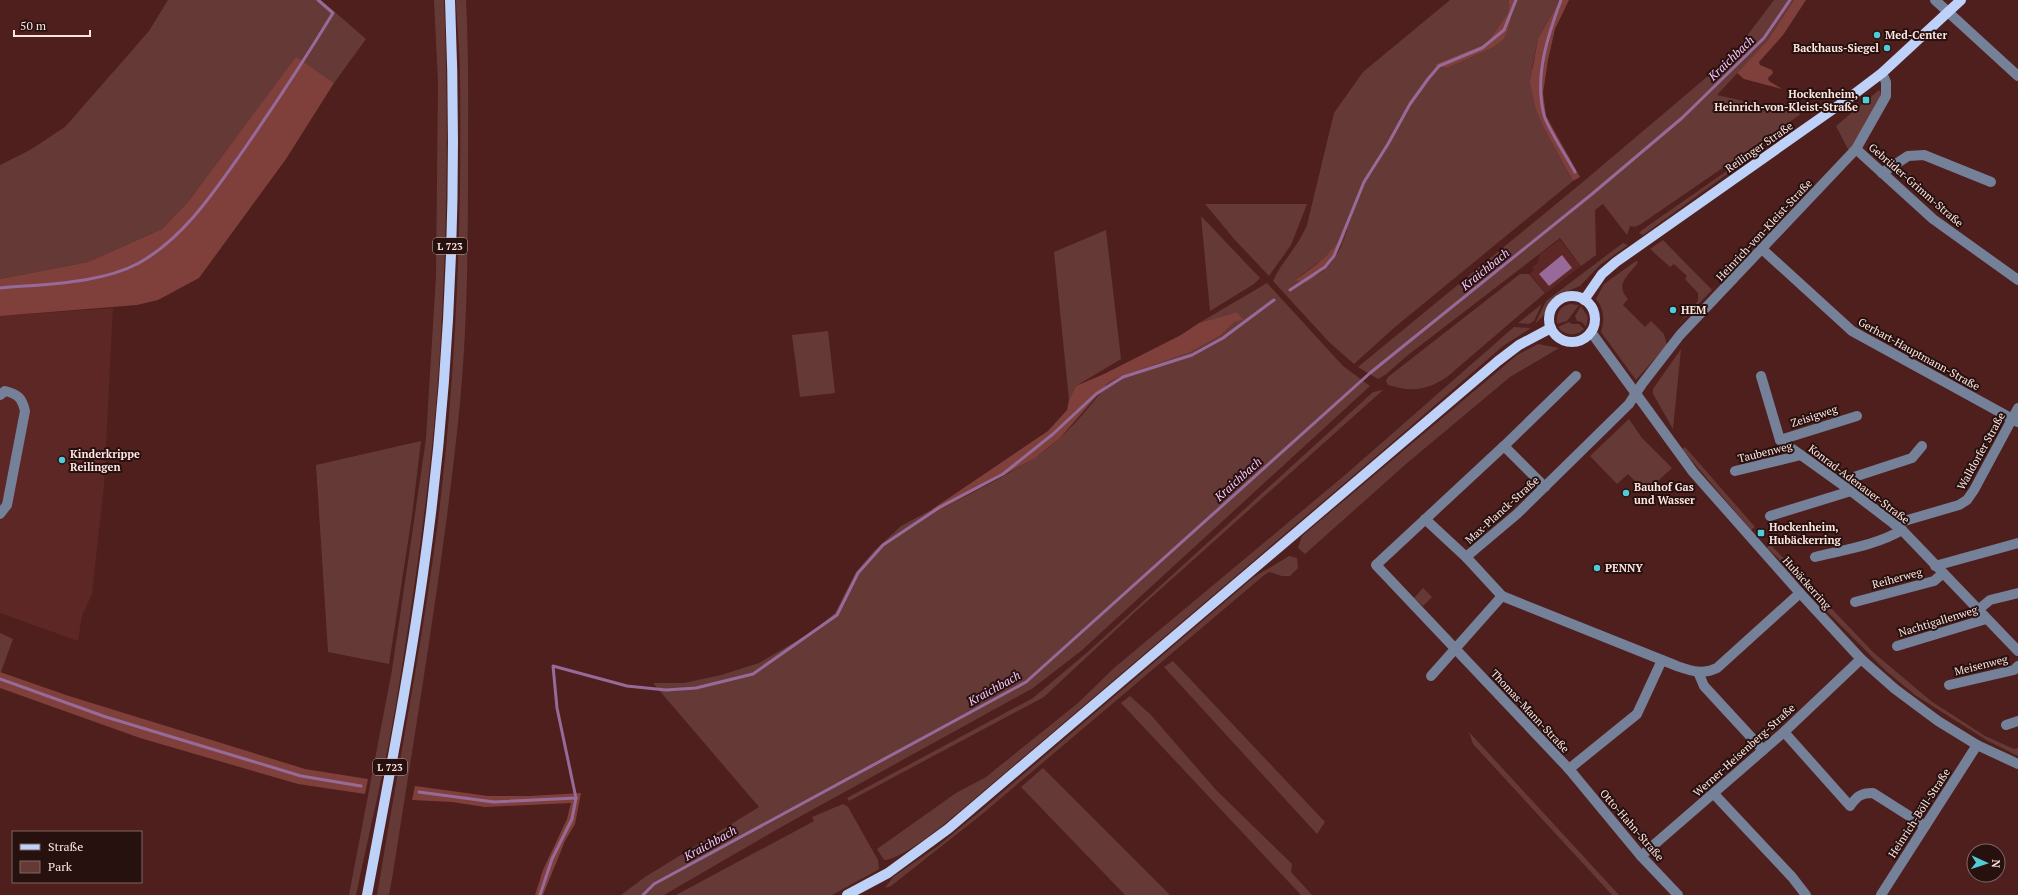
<svg xmlns="http://www.w3.org/2000/svg" width="2018" height="895" font-family="'PT Serif',serif">
	<style>
		.built { fill: #5c2724 }
		.green { fill: #653a36; fill-rule: evenodd }
		.forest { fill: #7f403b }
		.water { fill: #986a99 }
		.lines { fill: none; stroke-linecap: round; stroke-linejoin: round }
		.stream { stroke: #986a99; stroke-width: 3 }
		.minor { stroke: #758099; stroke-width: 10 }
		.major { stroke: #bed1f9; stroke-width: 10 }
		.poi-dot { fill: #52cbd9; stroke: #26110f; stroke-width: 1.5 }
		.labels { text-anchor: middle; dominant-baseline: central; stroke-width: 4; stroke-linejoin: round; paint-order: stroke }
		.shield { fill: #26110f; stroke: #bda5a3; stroke-width: 1 }
		.shield-label { font-size: 10px; font-weight: bold; fill: #fee5e2 }
		.poi-label { font-size: 11px; font-weight: bold; fill: #fee5e2; stroke: #26110f; text-anchor: start }
		.street-label { font-size: 11px; fill: #fee5e2; stroke: #26110f }
		.water-label { font-size: 12px; font-style: italic; fill: #fdc7fe; stroke: #26110f }
	</style>
	<rect width="100%" height="100%" fill="#4e1f1c"/>
	<!-- built -->
	<g class="built">
		<path d="M 1560,240 L 1581,266 L 1546,293 L 1530,274 L 1534,270 L 1532,267 L 1537,263 L 1540,254 Z"/>
		<path d="M 113,308 L 104,486 L 92,594 L 82,616 L 78,641 L 0,613 L 0,316 Z"/>
	</g>
	<!-- green -->
	<g class="green">
		<path d="M 168,0 L 321,0 L 366,39 L 334,83 L 296,58 L 188,202 L 162,229 L 88,262 L 0,279 L 0,165 L 30,150 L 65,127 L 149,31 Z"/>
		<path d="M 434,0 L 444,0 C 449,122 447,245 439,367 C 431,480 414,593 396,704 C 385,768 369,832 356,895 L 349,895 L 392,670 L 426,439 L 436,276 L 438,82 Z"/>
		<path d="M 456,0 L 466,0 C 469,57 468,115 468,172 C 468,256 467,340 458,423 C 442,574 416,724 393,873 L 389,895 L 377,895 C 397,773 421,651 437,529 C 456,379 462,227 460,77 C 460,51 457,26 456,0 Z"/>
		<path d="M 1450,0 L 1509,0 L 1508,13 L 1487,43 L 1433,65 L 1447,68 L 1492,48 L 1499,43 L 1504,39 L 1508,30 L 1516,0 L 1560,0 L 1538,39 L 1532,68 L 1545,130 L 1573,181 L 1395,327 L 1354,364 L 1329,342 L 1273,281 C 1282,261 1298,247 1307,225 L 1334,113 L 1363,72 ZM 1347,229 C 1344,244 1332,267 1318,274 C 1312,277 1302,278 1296,279 L 1323,259 L 1338,245 Z"/>
		<path d="M 1774,0 L 1794,0 L 1767,41 L 1717,95 L 1801,114 L 1641,224 L 1635,227 L 1630,226 L 1627,235 L 1603,204 L 1595,210 L 1596,255 L 1581,266 L 1560,238 L 1408,355 L 1385,375 L 1378,379 L 1358,367 L 1584,181 L 1721,65 L 1734,53 Z"/>
		<path d="M 1879,90 L 1881,93 L 1880,100 L 1849,151 L 1836,126 Z"/>
		<path d="M 1784,131 L 1787,131 L 1643,235 L 1639,233 L 1642,230 Z"/>
		<path d="M 1205,204 L 1307,204 L 1291,245 L 1269,276 L 1235,240 Z"/>
		<path d="M 1201,216 L 1260,278 L 1254,284 L 1210,311 Z"/>
		<path d="M 1106,230 L 1121,359 L 1076,386 L 1069,400 L 1054,252 Z"/>
		<path d="M 1663,240 L 1712,290 L 1677,326 L 1698,301 L 1698,293 L 1685,279 L 1687,276 L 1674,264 L 1670,267 L 1650,249 Z"/>
		<path d="M 1623,243 L 1628,245 L 1600,265 L 1580,286 L 1554,297 L 1549,304 L 1543,316 L 1535,324 L 1546,301 Z"/>
		<path d="M 1636,261 L 1638,261 L 1637,264 C 1627,277 1615,284 1628,299 L 1623,305 L 1645,327 L 1651,321 L 1664,334 L 1667,345 L 1636,380 L 1601,332 C 1605,319 1604,309 1596,299 L 1604,284 Z"/>
		<path d="M 1520,274 L 1529,274 L 1545,293 L 1447,377 C 1425,391 1413,392 1388,385 L 1386,381 L 1388,377 Z"/>
		<path d="M 1267,283 L 1343,366 L 1370,386 L 1081,651 L 1033,688 L 783,826 L 664,895 L 621,895 L 645,877 L 759,807 L 653,683 L 684,683 L 721,675 L 759,663 L 812,632 L 835,613 L 856,572 L 874,551 L 901,526 L 931,510 L 934,513 C 967,495 1002,478 1034,458 C 1063,440 1088,409 1109,382 L 1221,335 L 1233,322 L 1244,320 L 1237,312 L 1199,323 Z"/>
		<path d="M 1542,304 L 1534,321 L 1529,324 L 1518,323 Z"/>
		<path d="M 1570,304 L 1579,305 L 1567,321 L 1557,324 C 1556,313 1560,306 1570,304 Z"/>
		<path d="M 1581,306 L 1588,317 L 1586,327 L 1582,322 L 1577,321 L 1575,316 Z"/>
		<path d="M 1569,322 L 1572,324 L 1579,324 L 1584,329 C 1576,337 1565,336 1558,327 Z"/>
		<path d="M 1514,327 L 1531,328 L 1503,346 L 1388,446 L 967,805 C 949,820 905,859 884,860 L 877,849 L 956,793 L 986,777 L 1078,703 L 1114,668 L 1345,475 Z"/>
		<path d="M 828,331 L 835,393 L 800,397 L 792,335 Z"/>
		<path d="M 1538,344 L 1559,348 L 1510,377 L 1406,464 L 1305,554 L 1298,548 L 1302,536 L 1517,355 Z"/>
		<path d="M 1681,349 L 1673,429 L 1653,394 L 1653,389 Z"/>
		<path d="M 1383,390 L 1135,612 L 1044,697 L 849,801 L 847,798 L 1033,698 L 1090,650 L 1373,392 Z"/>
		<path d="M 1629,419 L 1642,438 L 1672,468 L 1646,492 L 1628,474 L 1617,484 L 1590,456 Z"/>
		<path d="M 421,441 L 412,516 L 389,664 L 328,652 L 316,465 Z"/>
		<path d="M 1685,447 L 1755,527 L 1751,530 L 1682,449 Z"/>
		<path d="M 1770,544 L 1874,653 L 1931,701 L 1985,736 L 2014,749 L 2018,748 L 2018,756 L 1988,741 L 1915,695 L 1886,671 L 1786,570 L 1778,558 L 1767,548 Z"/>
		<path d="M 1289,556 L 1297,558 L 1298,568 L 1290,576 L 1282,576 L 1269,572 L 1263,576 L 981,815 L 891,886 L 885,888 L 893,877 L 938,846 L 977,814 L 1254,577 Z"/>
		<path d="M 1423,588 L 1432,597 L 1423,606 L 1414,598 Z"/>
		<path d="M 0,633 L 13,639 L 1,672 L 0,672 Z"/>
		<path d="M 1173,661 L 1325,822 L 1317,834 L 1164,667 Z"/>
		<path d="M 1130,696 L 1151,715 L 1216,790 L 1292,864 L 1291,872 L 1312,895 L 1301,895 L 1121,703 Z"/>
		<path d="M 1469,732 L 1619,895 L 1612,895 L 1473,744 Z"/>
		<path d="M 1043,768 L 1170,895 L 1125,895 L 1021,787 Z"/>
		<path d="M 843,804 L 848,807 L 878,860 L 879,869 L 876,871 L 832,895 L 676,895 L 814,821 L 812,817 Z"/>
	</g>
	<!-- forest -->
	<g class="forest">
		<path d="M 1509,0 L 1516,0 L 1508,30 L 1504,39 L 1499,43 L 1492,48 L 1447,68 L 1433,65 L 1487,43 L 1508,13 Z"/>
		<path d="M 1560,0 L 1569,0 L 1555,29 L 1548,60 L 1543,93 L 1546,116 L 1580,177 L 1573,181 L 1545,130 L 1536,109 L 1530,82 L 1538,39 Z"/>
		<path d="M 1794,0 L 1806,0 L 1783,35 L 1759,62 L 1760,65 L 1772,70 L 1773,73 L 1768,78 L 1769,81 L 1782,89 L 1744,79 L 1737,73 L 1767,41 Z"/>
		<path d="M 296,57 L 334,83 L 286,159 L 199,278 L 158,300 L 137,305 L 0,316 L 0,279 L 88,262 L 162,229 L 188,202 Z"/>
		<path d="M 1347,227 C 1342,251 1327,268 1307,282 L 1295,280 C 1319,263 1333,254 1347,227 Z"/>
		<path d="M 1237,312 L 1244,320 L 1234,322 L 1221,335 L 1190,352 L 1122,376 L 1109,382 L 1060,438 L 1035,458 L 934,513 L 931,510 L 1048,431 L 1067,410 L 1069,400 L 1076,386 L 1104,374 L 1181,335 L 1199,323 Z"/>
		<path d="M 0,672 L 69,696 L 305,769 L 368,779 L 365,794 L 298,784 L 140,738 L 0,688 Z"/>
		<path d="M 415,786 L 488,796 L 530,796 L 581,793 L 575,824 L 565,841 L 543,895 L 535,895 L 543,870 L 567,819 L 571,803 L 485,807 L 452,802 L 412,800 Z"/>
	</g>
	<!-- water -->
	<path class="water" d="M 1562,255 L 1572,268 L 1549,286 L 1539,274 Z"/>
	<g class="lines">
		<!-- stream -->
		<g class="stream">
			<path d="M 1561,0 C 1548,35 1534,76 1544,115 C 1547,127 1568,159 1575,172"/>
			<path d="M 0,288 C 44,284 100,284 139,263 C 185,237 216,189 245,148 C 276,103 305,59 333,13 L 318,0"/>
			<path d="M 1290,290 L 1325,267 L 1334,256 L 1364,182 L 1388,144 L 1410,104 L 1428,79 L 1439,66 L 1482,48 L 1504,30 L 1516,0"/>
			<path d="M 0,679 L 106,717 L 301,776 L 361,786"/>
			<path d="M 419,792 L 494,802 L 576,798 L 572,819 L 552,859 L 540,895"/>
			<path d="M 576,798 L 557,708 L 553,666 L 627,686 L 666,690 L 696,688 L 753,674 L 837,615 L 858,573 L 883,545 L 940,507 L 1003,474 L 1053,434 L 1096,394 L 1123,377 L 1192,355 L 1223,338 L 1274,300"/>
			<path d="M 643,895 L 654,884 L 1026,682 L 1370,373 L 1592,194 L 1682,118 L 1764,38 L 1790,0"/>
		</g>
		<!-- minor -->
		<g class="minor">
			<path d="M 1935,0 L 2018,76"/>
			<path d="M 1856,149 L 1933,219 L 2018,280"/>
			<path d="M 1882,173 L 1908,156 L 1924,155 L 1991,182"/>
			<path d="M 1762,249 L 1852,331 L 2018,422"/>
			<path d="M 1591,332 L 1693,472 L 1800,593 L 1861,659 L 1895,689 L 1938,721 L 1977,745 L 2018,764"/>
			<path d="M 1576,376 L 1504,446 L 1376,565 L 1569,769 L 1641,856 L 1678,895"/>
			<path d="M 1761,376 L 1780,440 L 1851,491 L 1902,530 L 2018,651"/>
			<path d="M 0,395 L 5,391 C 18,394 22,398 25,411 L 7,505 L 0,514"/>
			<path d="M 1780,440 L 1857,416"/>
			<path d="M 1504,446 L 1545,487"/>
			<path d="M 1735,471 L 1801,455"/>
			<path d="M 1843,484 L 1854,477 L 1912,458 L 1922,446"/>
			<path d="M 1770,516 L 1851,491"/>
			<path d="M 1425,519 L 1466,557"/>
			<path d="M 1894,524 L 1959,505 L 1967,500 L 1974,490 L 2018,408"/>
			<path d="M 1815,557 C 1843,550 1877,545 1902,530"/>
			<path d="M 1935,566 L 2018,543"/>
			<path d="M 1800,593 L 1717,668 C 1703,675 1692,671 1677,666 L 1502,596 L 1466,557 L 1517,514 L 1629,404 L 1642,384 L 1680,335 L 1856,149 L 1886,96 L 1886,82 L 1882,73"/>
			<path d="M 1855,602 L 1934,581 L 1942,574"/>
			<path d="M 1978,610 L 1990,600 L 2018,593"/>
			<path d="M 1897,646 L 1986,619"/>
			<path d="M 1698,672 L 1704,686 L 1763,750"/>
			<path d="M 1431,676 L 1502,596"/>
			<path d="M 1949,685 L 2014,670 L 2018,666"/>
			<path d="M 2006,725 L 2018,721"/>
			<path d="M 1784,732 L 1850,806 C 1857,796 1861,793 1873,793 L 1925,826"/>
			<path d="M 1569,769 L 1637,714 L 1662,660"/>
			<path d="M 1714,794 L 1792,877 L 1806,895"/>
			<path d="M 1641,856 L 1784,732 L 1861,659"/>
			<path d="M 1881,895 L 1977,745"/>
		</g>
		<!-- major -->
		<g class="major">
			<circle cx="1572" cy="319" r="23"/>
			<path d="M 1584,300 L 1602,274 L 1616,262 L 1849,98 L 1882,73 L 1961,0"/>
			<path d="M 367,895 C 387,788 408,681 423,574 C 450,384 458,191 450,0"/>
			<path d="M 847,895 L 888,873 L 948,829 L 1498,361 L 1519,345 L 1551,328"/>
		</g>
	</g>
	<!-- markers -->
	<g class="poi-dot">
		<circle cx="1877" cy="35" r="4"/>
		<circle cx="1887" cy="48" r="4"/>
		<rect x="1862" y="96" width="8" height="8" rx="2"/>
		<circle cx="1673" cy="310" r="4"/>
		<circle cx="62" cy="460" r="4"/>
		<circle cx="1626" cy="493" r="4"/>
		<rect x="1757" y="529" width="8" height="8" rx="2"/>
		<circle cx="1597" cy="568" r="4"/>
	</g>
	<g class="labels">
		<!-- shield labels -->
		<g class="shield">
			<rect x="433" y="238" width="34" height="16" rx="3"/>
			<rect x="373" y="759" width="34" height="16" rx="3"/>
		</g>
		<g class="shield-label">
			<text x="450" y="246">L 723</text>
			<text x="390" y="767">L 723</text>
		</g>
		<!-- poi labels -->
		<g class="poi-label">
			<text x="1885" y="35">Med-Center</text>
			<text x="1879" y="48" text-anchor="end">Backhaus-Siegel</text>
			<text x="1858" y="94" text-anchor="end">Hockenheim,<tspan x="1858" dy="13">Heinrich-von-Kleist-Straße</tspan></text>
			<text x="1681" y="310">HEM</text>
			<text x="70" y="454">Kinderkrippe<tspan x="70" dy="13">Reilingen</tspan></text>
			<text x="1634" y="487">Bauhof Gas<tspan x="1634" dy="13">und Wasser</tspan></text>
			<text x="1769" y="527">Hockenheim,<tspan x="1769" dy="13">Hubäckerring</tspan></text>
			<text x="1605" y="568">PENNY</text>
		</g>
		<!-- street labels -->
		<g class="street-label">
			<text transform="translate(1759 147) rotate(-35)">Reilinger Straße</text>
			<text transform="translate(1916 185) rotate(41)">Gebrüder-Grimm-Straße</text>
			<text transform="translate(1764 230) rotate(-47)">Heinrich-von-Kleist-Straße</text>
			<text transform="translate(1919 354) rotate(29)">Gerhart-Hauptmann-Straße</text>
			<text transform="translate(1814 416) rotate(-18)">Zeisigweg</text>
			<text transform="translate(1981 451) rotate(-61)">Walldorfer Straße</text>
			<text transform="translate(1765 452) rotate(-14)">Taubenweg</text>
			<text transform="translate(1859 484) rotate(37)">Konrad-Adenauer-Straße</text>
			<text transform="translate(1502 510) rotate(-42)">Max-Planck-Straße</text>
			<text transform="translate(1897 578) rotate(-15)">Reiherweg</text>
			<text transform="translate(1807 583) rotate(48)">Hubäckerring</text>
			<text transform="translate(1938 621) rotate(-17)">Nachtigallenweg</text>
			<text transform="translate(1981 665) rotate(-14)">Meisenweg</text>
			<text transform="translate(1530 711) rotate(47)">Thomas-Mann-Straße</text>
			<text transform="translate(1744 750) rotate(-42)">Werner-Heisenberg-Straße</text>
			<text transform="translate(1919 813) rotate(-57)">Heinrich-Böll-Straße</text>
			<text transform="translate(1632 825) rotate(49)">Otto-Hahn-Straße</text>
		</g>
		<!-- water labels -->
		<g class="water-label">
			<text transform="translate(1731 58) rotate(-44)">Kraichbach</text>
			<text transform="translate(1485 269) rotate(-39)">Kraichbach</text>
			<text transform="translate(1238 479) rotate(-42)">Kraichbach</text>
			<text transform="translate(994 688) rotate(-29)">Kraichbach</text>
			<text transform="translate(710 843) rotate(-29)">Kraichbach</text>
		</g>
	</g>
	<!-- legend -->
	<rect x="12" y="831" width="130" height="52" fill="#26110f" stroke="#7c6663"/>
	<rect x="20" y="844" width="20" height="6" fill="#bed1f9" stroke="#7c6663"/>
	<text x="48" y="851" font-size="12" fill="#fee5e2">Straße</text>
	<rect x="20" y="861" width="20" height="12" fill="#653a36" stroke="#7c6663"/>
	<text x="48" y="871" font-size="12" fill="#fee5e2">Park</text>
	<!-- north arrow -->
	<g transform="translate(1986 863) rotate(93)"><circle r="19" fill="#26110f" stroke="#7c6663"/>
	<path d="M0-3L7 15L0 10L-7 15Z" fill="#52cbd9"/>
	<text y="-6" font-size="11" font-weight="bold" text-anchor="middle" fill="#fee5e2">N</text>
	</g>
	<!-- scale -->
	<path d="M14 30v6h76v-6" fill="none" stroke="#fee5e2" stroke-width="2"/>
	<text x="20" y="30" font-size="12" fill="#fee5e2" stroke="#26110f" stroke-width="3" paint-order="stroke">50 m</text>
</svg>
